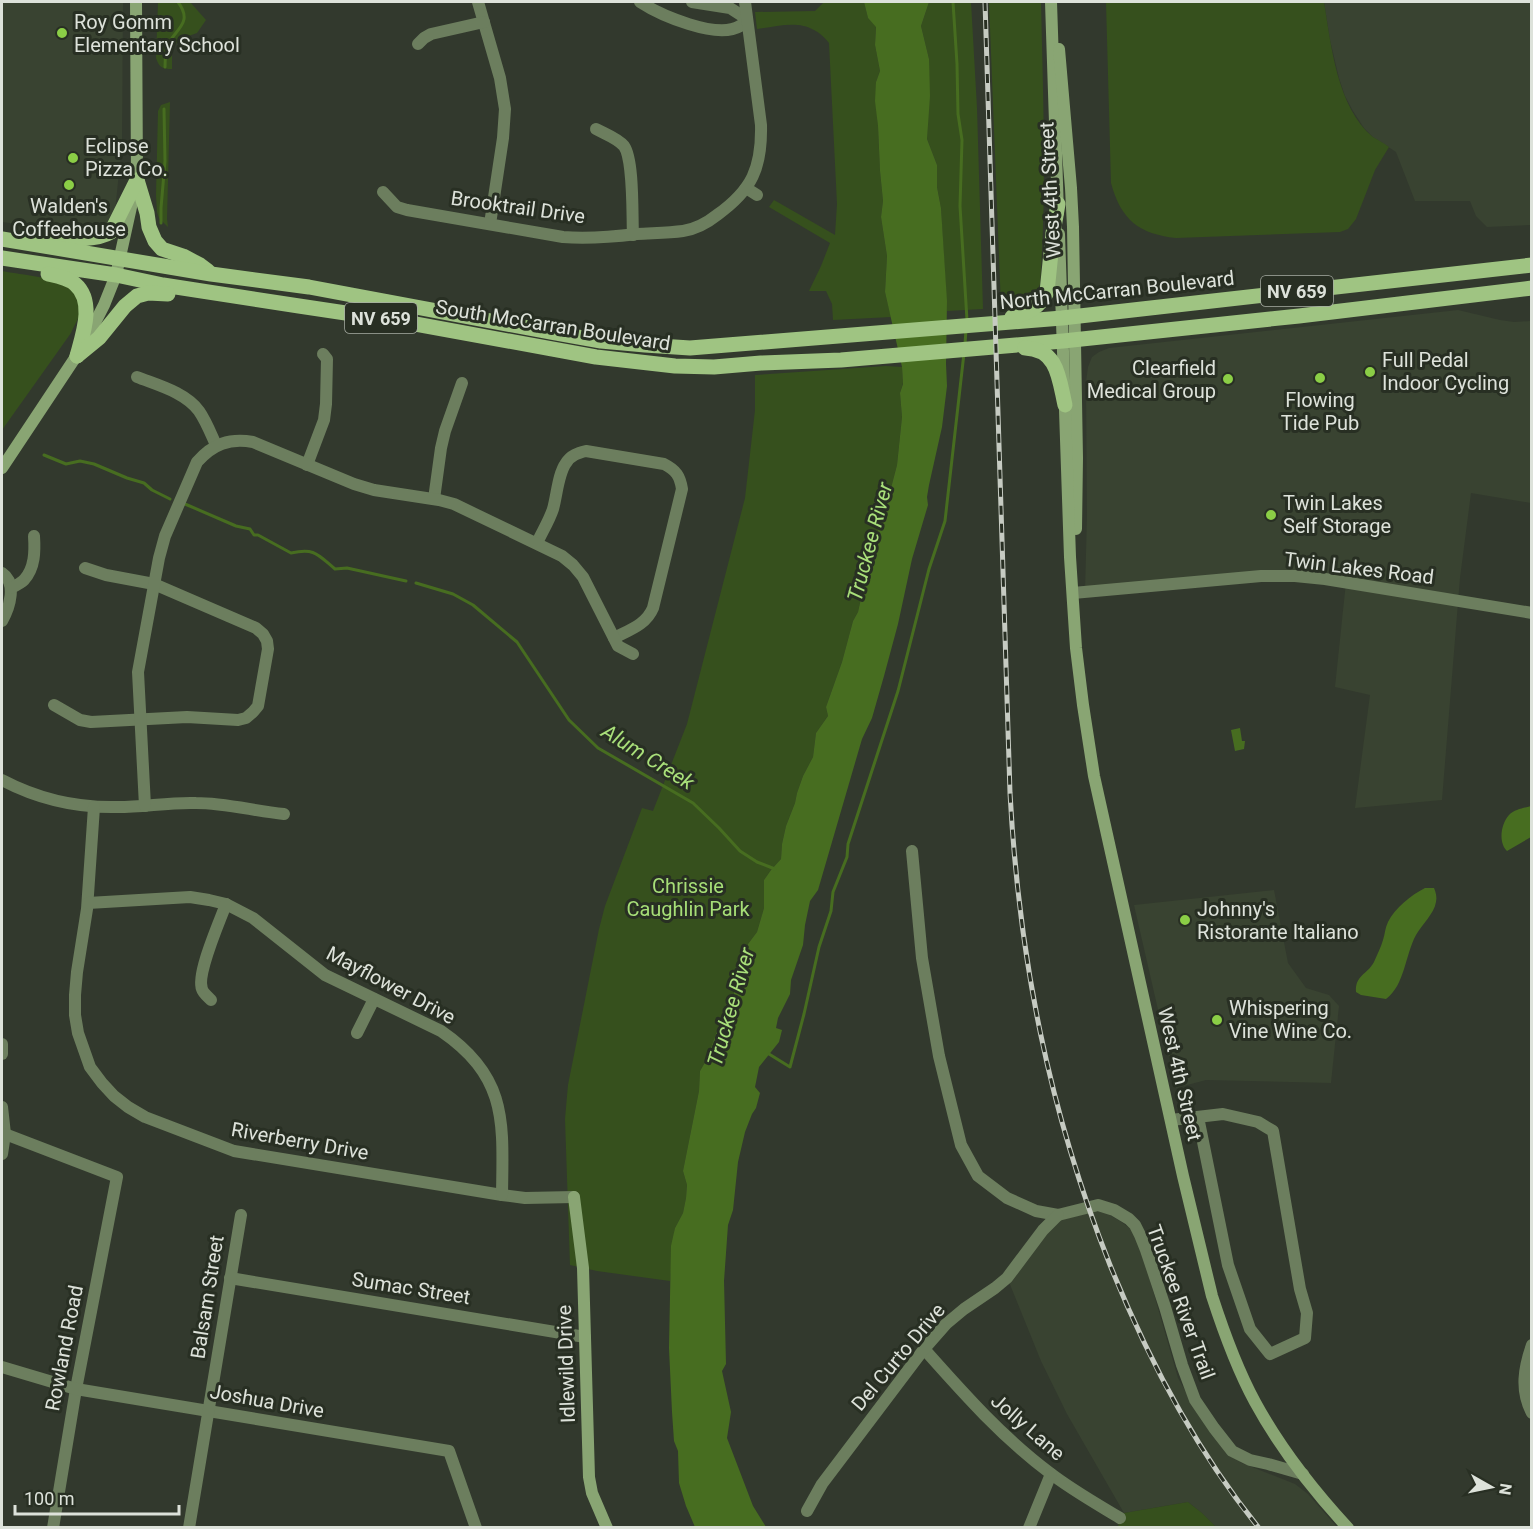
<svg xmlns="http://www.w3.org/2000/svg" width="1533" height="1529" font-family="Roboto,sans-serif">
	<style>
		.built { fill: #394331 }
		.green { fill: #36501d }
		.water { fill: #476d20 }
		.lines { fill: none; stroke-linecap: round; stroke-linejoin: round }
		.stream { stroke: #476d20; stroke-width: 3 }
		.street { stroke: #6c7e5e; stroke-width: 12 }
		.secondary { stroke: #89a573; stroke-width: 12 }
		.primary { stroke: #9fc482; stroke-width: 15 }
		.rail-casing { stroke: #c6cbc2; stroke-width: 5 }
		.rail { stroke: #282f23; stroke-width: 3; stroke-dasharray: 9; stroke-linecap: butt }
		.poi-dot { fill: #8bce46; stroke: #282f23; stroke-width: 2 }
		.labels { text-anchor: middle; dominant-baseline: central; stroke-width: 6; stroke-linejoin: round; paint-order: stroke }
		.shield { fill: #282f23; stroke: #a7aca3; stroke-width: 1.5 }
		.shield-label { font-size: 18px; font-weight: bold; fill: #dde2da }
		.poi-label { font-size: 20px; fill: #dde2da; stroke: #282f23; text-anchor: start }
		.street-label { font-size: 20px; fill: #dde2da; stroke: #282f23 }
		.park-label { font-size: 20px; fill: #a6de77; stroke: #282f23 }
		.water-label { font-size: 21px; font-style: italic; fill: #a9e07a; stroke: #282f23 }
	</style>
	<rect width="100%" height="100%" fill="#32392d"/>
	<!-- built -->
	<g class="built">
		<path d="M 2,2 L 123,2 L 122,144 L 115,211 L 109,227 L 91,234 L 2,222 Z"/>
		<path d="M 1324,2 L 1531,2 L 1531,225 L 1487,227 L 1476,216 L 1470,201 L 1415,201 L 1396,152 L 1373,137 L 1364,128 L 1353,111 L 1345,96 L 1339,78 L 1330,40 Z"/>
		<path d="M 1458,310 L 1500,320 L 1514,322 L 1531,321 L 1531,503 L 1471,493 L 1460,578 L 1442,800 L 1355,808 L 1370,695 L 1335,687 L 1346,582 L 1311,577 L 1085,592 L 1087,515 L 1086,382 L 1088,367 L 1092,357 L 1099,352 L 1109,348 Z"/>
		<path d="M 1274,890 L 1288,963 L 1306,988 L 1329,995 L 1339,1006 L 1331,1083 L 1206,1080 L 1176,1088 L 1134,905 Z"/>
		<path d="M 1096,1211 L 1108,1214 L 1120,1221 L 1131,1229 L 1141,1249 L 1178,1378 L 1191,1401 L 1211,1434 L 1227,1453 L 1242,1463 L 1295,1484 L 1308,1494 L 1337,1527 L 1216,1527 L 1202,1513 L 1188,1502 L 1124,1513 L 1067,1414 L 1041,1361 L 1009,1282 L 1050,1230 L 1061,1220 Z"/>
	</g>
	<!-- green -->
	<g class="green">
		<path d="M 158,2 L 190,2 L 206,20 L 197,33 L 180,39 L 175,45 L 172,52 L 172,69 C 162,69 159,67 156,58 Z"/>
		<path d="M 824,2 L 864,2 L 868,18 L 876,26 L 875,45 L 880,71 L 876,82 L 880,171 L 883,201 L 881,217 L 887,256 L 885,292 L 891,317 L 833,320 L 832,304 L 826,291 L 809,291 L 821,266 L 830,243 L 769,207 L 774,200 L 835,235 L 837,204 L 829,43 C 825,38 820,33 814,30 C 797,20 775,27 757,29 L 755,12 L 815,11 Z"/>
		<path d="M 929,2 L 971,2 L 977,108 L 983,309 L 947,311 L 941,208 L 937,187 L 937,165 L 927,139 L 929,59 L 921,26 Z"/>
		<path d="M 989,2 L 1041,2 C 1043,96 1047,190 1040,284 C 1032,305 1022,305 1001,307 Z"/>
		<path d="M 1106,2 L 1324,2 C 1331,44 1337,108 1373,137 C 1378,140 1384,143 1389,147 L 1375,170 L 1356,219 L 1348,229 L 1340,232 L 1176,238 C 1139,234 1121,220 1111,183 Z"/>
		<path d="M 170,102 L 167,219 L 168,227 L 159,218 L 157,212 L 156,195 L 158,111 L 161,105 Z"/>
		<path d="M 2,271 C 17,274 49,277 63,284 C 75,290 82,302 79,316 C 77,322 73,327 71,333 L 2,430 Z"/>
		<path d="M 886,366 L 902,367 L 903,383 L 900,393 L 902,417 L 897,465 L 890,492 L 885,505 L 881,523 L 874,541 L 858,612 L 853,621 L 842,662 L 826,707 L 828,716 L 816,733 L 813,757 L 803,776 L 797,793 L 795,803 L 786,826 L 782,844 L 781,859 L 771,870 L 764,880 L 764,908 L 757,932 L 748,944 L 745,957 L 734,979 L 734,995 L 723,1008 L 722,1017 L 707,1059 L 700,1071 L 699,1091 L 683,1171 L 687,1185 L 686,1198 L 683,1213 L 675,1228 L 670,1281 L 597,1271 L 570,1265 L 565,1119 L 568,1085 L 599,929 L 605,906 L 642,808 L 653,811 L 687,724 L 745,498 L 755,410 L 755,375 Z"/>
		<path d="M 1188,1502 L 1202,1513 L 1216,1527 L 1117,1528 L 1124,1513 Z"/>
	</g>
	<!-- water -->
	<g class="water">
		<path d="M 864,2 L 929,2 L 921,26 L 929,59 L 930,96 L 927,139 L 937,165 L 937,187 L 941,208 L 947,301 L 946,364 L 947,386 L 942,427 L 929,485 L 927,497 L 928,505 L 912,559 L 898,624 L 884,676 L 872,718 L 862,739 L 818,890 L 810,901 L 805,925 L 803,945 L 791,980 L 790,994 L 778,1018 L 776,1028 L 782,1030 L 779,1042 L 759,1067 L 755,1087 L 760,1093 L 756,1108 L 752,1114 L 745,1132 L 738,1162 L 733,1210 L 728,1225 L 724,1281 L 726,1364 L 722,1371 L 731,1412 L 727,1438 L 753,1506 L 766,1527 L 695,1527 L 686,1506 L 679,1483 L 678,1451 L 674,1441 L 672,1412 L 669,1348 L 671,1246 L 675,1228 L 683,1213 L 686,1198 L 687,1185 L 683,1171 L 699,1091 L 700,1071 L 707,1059 L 722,1017 L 723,1008 L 734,995 L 734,979 L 745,957 L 748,944 L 757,932 L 764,908 L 764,880 L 771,870 L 781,859 L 782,844 L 786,826 L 795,803 L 797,793 L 803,776 L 813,757 L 816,733 L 828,716 L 826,707 L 842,662 L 853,621 L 858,612 L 874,541 L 881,523 L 885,505 L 890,492 L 897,465 L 902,417 L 900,393 L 903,384 L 902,367 L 885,292 L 887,256 L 881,217 L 883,201 L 880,171 L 878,126 L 875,101 L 876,82 L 880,71 L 875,45 L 876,27 L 868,18 Z"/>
		<path d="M 1240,728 L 1242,741 L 1245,741 L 1244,749 L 1235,751 L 1231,730 Z"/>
		<path d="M 1531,806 L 1531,837 L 1507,851 C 1498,842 1501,824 1509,815 C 1515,809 1524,808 1531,806 Z"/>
		<path d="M 1425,888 L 1434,888 C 1436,893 1437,897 1436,902 C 1434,914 1422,924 1416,935 C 1405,955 1405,985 1386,999 L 1361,995 L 1356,992 C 1355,975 1367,975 1374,962 C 1377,955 1381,947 1383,940 C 1385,934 1385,928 1388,922 C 1395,908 1411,895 1425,888 Z"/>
	</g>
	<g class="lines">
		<!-- stream -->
		<g class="stream">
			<path d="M 953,2 L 957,64 L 958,114 L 962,140 L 960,206 L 967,320"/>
			<path d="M 165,67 C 165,59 165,51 169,43 C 177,28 193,22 178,2"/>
			<path d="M 161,223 L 161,208 L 165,161 L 164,109"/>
			<path d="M 965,344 L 966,329"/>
			<path d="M 44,455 L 66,464 L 80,461 L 94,464 L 127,478 L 144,483 L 152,490 L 170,499"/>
			<path d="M 185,504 L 236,526 L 250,529 L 254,535 L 258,535 L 291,553 C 315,548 317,554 335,569 L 347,568 L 406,581"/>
			<path d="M 416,583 L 453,594 L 473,605 L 517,642 L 569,720 L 598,748 L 693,803 L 719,828 L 740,851 L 757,862 L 775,869"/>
			<path d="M 769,1054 L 790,1067 L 804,1014 L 819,947 L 831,911 L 833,892 L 847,857 L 848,844 L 898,691 L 929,569 L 945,521 L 964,353"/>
		</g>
		<!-- street -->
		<g class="street">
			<path d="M 478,2 L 500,78 L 505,109 L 503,138 L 490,224"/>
			<path d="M 640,2 C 660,15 717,40 740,26 C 743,24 745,21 747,19 L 730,8 L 692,2"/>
			<path d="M 418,44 L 424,38 L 431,34 L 484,22"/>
			<path d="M 596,129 C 605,134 617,138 624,146 C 634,160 632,216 633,235"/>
			<path d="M 746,188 L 757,195"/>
			<path d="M 383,192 L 397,207 L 407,210 L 563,237 C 588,239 612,237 637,234 C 652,233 668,233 683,231 C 696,229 707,223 717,215 C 752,190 762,168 761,125 L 745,2"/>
			<path d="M 137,377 C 157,385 185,392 199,411 C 206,421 211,434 216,445"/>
			<path d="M 307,465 L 324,420 L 326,404 L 327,359 L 323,354"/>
			<path d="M 434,499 L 441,448 L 445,431 L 462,383"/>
			<path d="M 537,543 C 542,532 549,521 553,509 C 557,495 558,474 566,463 C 571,455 578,453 586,451 L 664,464 C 676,470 680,476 682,489 L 653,608 C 646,625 629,630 614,638"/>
			<path d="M 2,573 C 17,583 10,607 2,621"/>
			<path d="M 11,588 C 15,586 21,583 24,580 C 35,568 35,551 34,536"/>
			<path d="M 1073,593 L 1261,576 L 1295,576 L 1325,579 L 1532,613"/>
			<path d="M 54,705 L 80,720 L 91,722 L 187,717 L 238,720 L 246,718 L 253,712 L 258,706 L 268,649 L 267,641 L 263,634 L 256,628 L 154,584 L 106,575 L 85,568"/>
			<path d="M 2,780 C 38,799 77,808 118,807 C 144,807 170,802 196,803 C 225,803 254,811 284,814"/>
			<path d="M 145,806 L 138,672 L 159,558 L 165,536 L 197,462 C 213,444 229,438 253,442 L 354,484 L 374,490 L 439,500 L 454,504 L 562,556 L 573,565 L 583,577 L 618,646 L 633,654"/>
			<path d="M 94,807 L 87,909 L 77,972 L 75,995 L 75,1015 L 78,1033 L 90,1067 L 102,1083 L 114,1096 L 128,1107 L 145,1117 L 234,1151 L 502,1195 L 525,1198 L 574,1197"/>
			<path d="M 912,851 L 922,958 L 939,1056 L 961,1145 L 978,1176 L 1007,1198 L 1036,1211 L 1058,1215 L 1098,1205 L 1114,1210 L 1129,1219 L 1135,1225 L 1140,1235 L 1146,1250 L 1165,1307 L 1182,1365 L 1195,1400 L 1214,1428 L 1232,1451 L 1250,1460 L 1268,1464 L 1303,1474"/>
			<path d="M 88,903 L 190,897 L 209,900 L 226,904 L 253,918 L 325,975 L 441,1031 C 508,1077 503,1122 502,1195"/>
			<path d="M 211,1000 C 208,997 203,993 202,989 C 196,974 220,921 226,904"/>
			<path d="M 357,1033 L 374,999"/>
			<path d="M 2,1044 L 2,1054"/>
			<path d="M 2,1107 L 5,1134 L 2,1154"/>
			<path d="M 1171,1120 L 1223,1114 L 1258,1122 L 1273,1131 L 1300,1289 L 1307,1313 L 1305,1338 L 1270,1354 L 1250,1329 L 1228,1265 L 1198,1117"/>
			<path d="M 5,1134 L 117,1177 L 76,1389 L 53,1528"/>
			<path d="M 230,1278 L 585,1337"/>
			<path d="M 1532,1345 C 1524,1368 1520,1390 1532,1413"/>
			<path d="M 924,1349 C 964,1394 1002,1437 1050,1473 C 1072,1490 1097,1504 1120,1518"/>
			<path d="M 2,1367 L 76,1389 L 449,1451 L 476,1528"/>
			<path d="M 807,1511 L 822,1484 L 924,1349 L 946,1324 L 964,1309 L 995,1288 L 1007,1278 L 1043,1230 L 1058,1215"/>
			<path d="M 189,1528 L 241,1215"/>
			<path d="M 1029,1528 L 1051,1474"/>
		</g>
		<!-- secondary -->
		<g class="secondary">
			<path d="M 1051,2 L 1058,213"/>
			<path d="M 1059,49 L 1071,188 L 1073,227 L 1077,458 L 1076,529"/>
			<path d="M 1059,234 L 1070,557 L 1076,648 L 1083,705 L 1094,776 L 1183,1176 L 1212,1296 C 1224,1333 1237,1369 1255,1402 C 1280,1448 1313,1490 1348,1528"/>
			<path d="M 2,468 L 83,346 L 104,305 L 116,275 L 137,180 L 136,2"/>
			<path d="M 574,1197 L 583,1268 L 589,1477 L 592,1493 L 607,1528"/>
		</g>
		<!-- primary -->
		<g class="primary">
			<path d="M 137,180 L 147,213 L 149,227 L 155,241 L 162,249 L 183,256 L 200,265 L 208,271"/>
			<path d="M 39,237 C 60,237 92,243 111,232 L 137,180"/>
			<path d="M 2,239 L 211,274 L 309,287 L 555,333 L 601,341 L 645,345 L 690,348 L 1062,318 L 1532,265"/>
			<path d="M 2,258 L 116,275 L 163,285 L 299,306 L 399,321 L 596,357 L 675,366 L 714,367 L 761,363 L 841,360 L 1063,341 L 1299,316 L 1532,288"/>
			<path d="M 48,274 C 57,276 68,278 75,284 C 95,301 83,334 77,356"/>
			<path d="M 1012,317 C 1028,313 1040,307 1047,292 L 1053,233 L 1058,204"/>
			<path d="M 1025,348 C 1058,349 1059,379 1065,405"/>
			<path d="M 77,356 L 99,338 L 125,306 L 137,296 L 148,293 L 168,294"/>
		</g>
		<defs>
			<path id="rail" d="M 985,2 L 1010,793 C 1019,959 1049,1111 1110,1265 C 1148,1359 1195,1449 1259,1528"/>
		</defs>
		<!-- rail casing -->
		<use href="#rail" class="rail-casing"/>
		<!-- rail -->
		<use href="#rail" class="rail"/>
	</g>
	<!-- markers -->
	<g class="poi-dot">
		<circle cx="62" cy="33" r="6"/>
		<circle cx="73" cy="158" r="6"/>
		<circle cx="69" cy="185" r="6"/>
		<circle cx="1370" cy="372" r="6"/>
		<circle cx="1320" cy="378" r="6"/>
		<circle cx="1228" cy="379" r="6"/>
		<circle cx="1271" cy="515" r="6"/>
		<circle cx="1185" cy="920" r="6"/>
		<circle cx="1217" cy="1020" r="6"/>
	</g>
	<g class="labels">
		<!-- shield labels -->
		<g class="shield">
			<rect x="1261" y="276" width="72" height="30" rx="4.5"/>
			<rect x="345" y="303" width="72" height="30" rx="4.5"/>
		</g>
		<g class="shield-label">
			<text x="1297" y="291">NV 659</text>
			<text x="381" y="318">NV 659</text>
		</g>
		<!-- poi labels -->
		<g class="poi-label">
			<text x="74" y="22">Roy Gomm<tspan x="74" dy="23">Elementary School</tspan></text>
			<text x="85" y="146">Eclipse<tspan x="85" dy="23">Pizza Co.</tspan></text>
			<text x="69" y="206" text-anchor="middle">Walden's<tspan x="69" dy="23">Coffeehouse</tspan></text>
			<text x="1382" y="360">Full Pedal<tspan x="1382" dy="23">Indoor Cycling</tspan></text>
			<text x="1216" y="368" text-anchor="end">Clearfield<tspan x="1216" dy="23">Medical Group</tspan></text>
			<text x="1320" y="400" text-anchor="middle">Flowing<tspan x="1320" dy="23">Tide Pub</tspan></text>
			<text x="1283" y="503">Twin Lakes<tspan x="1283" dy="23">Self Storage</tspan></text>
			<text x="1197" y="909">Johnny's<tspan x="1197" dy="23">Ristorante Italiano</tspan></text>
			<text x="1229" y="1008">Whispering<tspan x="1229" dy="23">Vine Wine Co.</tspan></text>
		</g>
		<!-- street labels -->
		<g class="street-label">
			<text transform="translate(1050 190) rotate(-93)">West 4th Street</text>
			<text transform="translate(518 207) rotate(8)">Brooktrail Drive</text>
			<text transform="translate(1117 290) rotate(-6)">North McCarran Boulevard</text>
			<text transform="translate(553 325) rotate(9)">South McCarran Boulevard</text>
			<text transform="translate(1359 568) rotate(7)">Twin Lakes Road</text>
			<text transform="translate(391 985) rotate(28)">Mayflower Drive</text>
			<text transform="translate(1180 1074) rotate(77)">West 4th Street</text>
			<text transform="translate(300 1141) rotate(10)">Riverberry Drive</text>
			<text transform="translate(411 1288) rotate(9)">Sumac Street</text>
			<text transform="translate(207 1297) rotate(-81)">Balsam Street</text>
			<text transform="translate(1181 1302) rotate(70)">Truckee River Trail</text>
			<text transform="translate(64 1348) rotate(-79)">Rowland Road</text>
			<text transform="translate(898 1357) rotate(-50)">Del Curto Drive</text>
			<text transform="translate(566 1364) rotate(-92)">Idlewild Drive</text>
			<text transform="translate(267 1401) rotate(10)">Joshua Drive</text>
			<text transform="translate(1028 1427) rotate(41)">Jolly Lane</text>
		</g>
		<!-- park labels -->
		<g class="park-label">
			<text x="688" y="886">Chrissie<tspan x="688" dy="23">Caughlin Park</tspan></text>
		</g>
		<!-- water labels -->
		<g class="water-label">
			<text transform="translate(870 542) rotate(-75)">Truckee River</text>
			<text transform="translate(648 757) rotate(32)">Alum Creek</text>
			<text transform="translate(731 1007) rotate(-74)">Truckee River</text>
		</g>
	</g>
	<!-- border -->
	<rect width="1533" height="1529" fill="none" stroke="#dde2da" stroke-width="6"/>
	<!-- north arrow -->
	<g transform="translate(1491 1487) rotate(99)" stroke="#282f23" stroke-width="4.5" paint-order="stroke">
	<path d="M0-4.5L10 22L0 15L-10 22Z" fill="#dde2da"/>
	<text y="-9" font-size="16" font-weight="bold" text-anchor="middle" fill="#dde2da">N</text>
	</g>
	<!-- scale -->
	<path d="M15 1505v9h164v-9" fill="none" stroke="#dde2da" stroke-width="3"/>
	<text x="24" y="1505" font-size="18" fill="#dde2da" stroke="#282f23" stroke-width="4.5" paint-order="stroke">100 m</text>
</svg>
